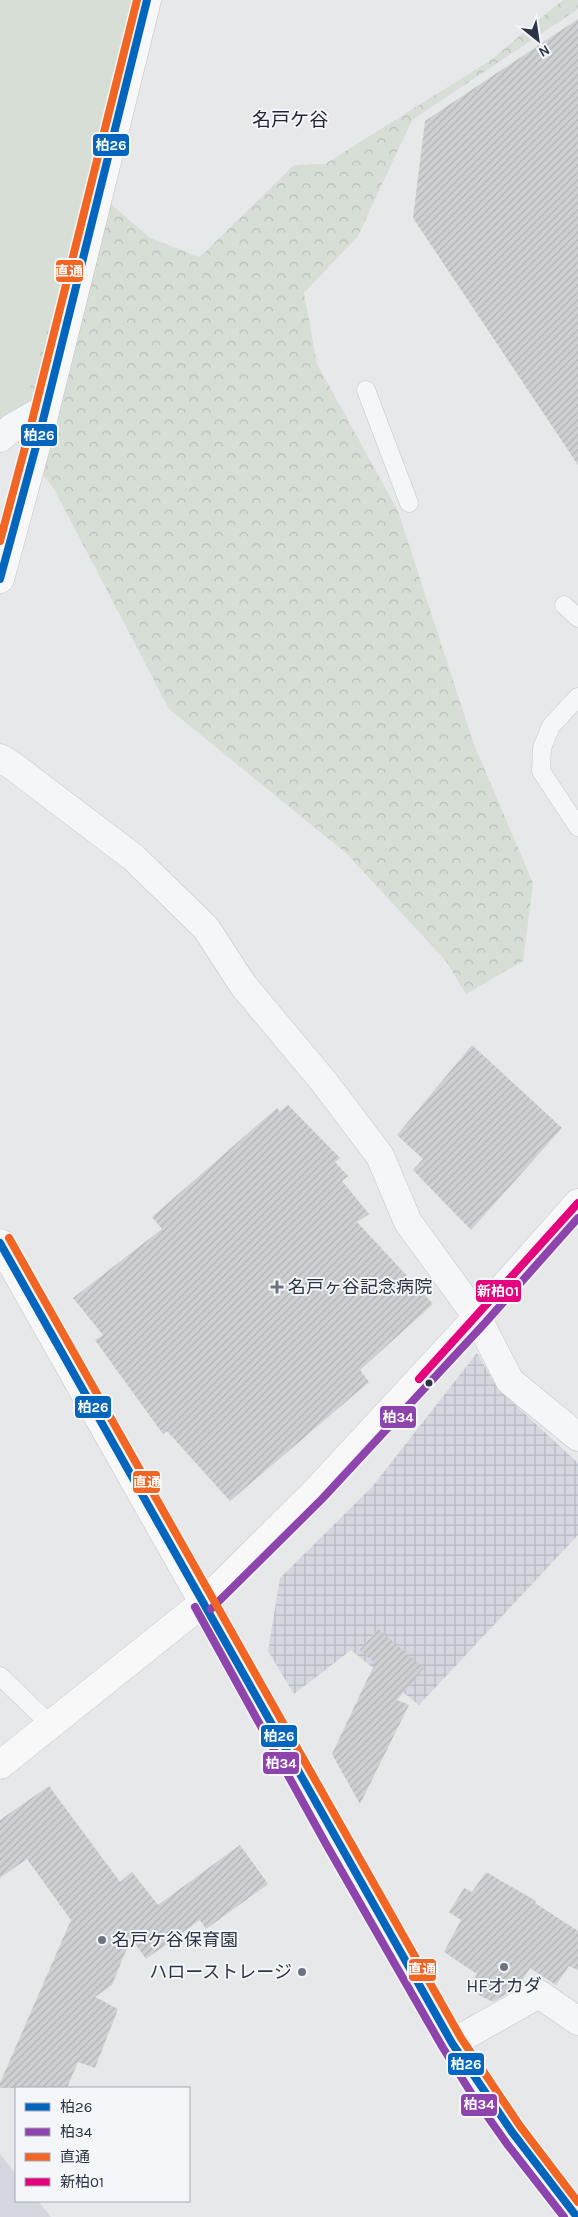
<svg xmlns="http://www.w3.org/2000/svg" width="578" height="2217" font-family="Karla,'Noto Sans JP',sans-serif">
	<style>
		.built { fill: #d4d7dd }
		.industrial { fill: url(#industrial-grid) }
		.forest { fill: url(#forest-crowns) }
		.green { fill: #d6ded6 }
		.building { fill: url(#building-hatch) }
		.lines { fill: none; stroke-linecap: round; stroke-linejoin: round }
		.lane-casing { stroke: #c4c6c8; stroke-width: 19 }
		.street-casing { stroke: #c4c6c8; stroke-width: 29 }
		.secondary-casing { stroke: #c4c6c8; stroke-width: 29 }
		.primary-casing { stroke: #c2c5c8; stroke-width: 29 }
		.lane { stroke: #f5f6f7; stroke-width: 18 }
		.street { stroke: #f5f6f7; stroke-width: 28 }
		.secondary { stroke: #f8f8f8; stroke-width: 28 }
		.primary { stroke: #f8f8f8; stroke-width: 28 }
		.bus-1-casing { stroke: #f4f6f9; stroke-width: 11 }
		.bus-2-casing { stroke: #f4f6f9; stroke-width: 11 }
		.bus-3-casing { stroke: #f4f6f9; stroke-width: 11 }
		.bus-4-casing { stroke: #f4f6f9; stroke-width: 11 }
		.bus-1 { stroke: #0065bd; stroke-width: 8 }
		.bus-2 { stroke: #8e44ad; stroke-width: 8 }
		.bus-3 { stroke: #f26522; stroke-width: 8 }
		.bus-4 { stroke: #e5007d; stroke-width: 8 }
		.poi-dot { fill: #6c737f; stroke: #f4f6f9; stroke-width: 2 }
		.bus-dot { fill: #2b3445; stroke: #f4f6f9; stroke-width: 2 }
		.labels { text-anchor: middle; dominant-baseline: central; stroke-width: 4; stroke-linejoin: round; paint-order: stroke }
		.poi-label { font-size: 18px; fill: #2b3445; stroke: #f4f6f9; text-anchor: start }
		.neighbourhood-label { font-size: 19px; fill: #1d2536; stroke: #f4f6f9 }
		.line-badge { stroke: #f4f6f9; stroke-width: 2 }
		.badge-label { font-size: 14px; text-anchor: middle; font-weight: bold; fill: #fff }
	</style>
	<defs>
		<pattern id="industrial-grid" width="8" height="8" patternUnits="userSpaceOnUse" patternTransform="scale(1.25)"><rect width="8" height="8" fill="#d4d7dd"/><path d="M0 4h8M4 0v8" fill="none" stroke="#b6b9bf"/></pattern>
		<pattern id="forest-crowns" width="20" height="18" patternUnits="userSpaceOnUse" patternTransform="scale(1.25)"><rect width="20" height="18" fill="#d6ded6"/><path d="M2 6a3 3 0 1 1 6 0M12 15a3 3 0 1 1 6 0" fill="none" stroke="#b8bfb9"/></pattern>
		<pattern id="building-hatch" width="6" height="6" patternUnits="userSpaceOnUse" patternTransform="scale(1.25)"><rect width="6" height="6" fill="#ced0d3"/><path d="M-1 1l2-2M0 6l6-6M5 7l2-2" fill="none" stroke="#b1b3b6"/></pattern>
	</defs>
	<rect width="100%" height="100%" fill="#e6e8ea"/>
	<!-- built -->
	<path class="built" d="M 0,2154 L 16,2174 L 16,2201 L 38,2201 L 51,2217 L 0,2217 Z"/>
	<!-- industrial -->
	<path class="industrial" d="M 477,1353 L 498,1389 L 578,1463 L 578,1535 L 419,1705 L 351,1650 L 294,1694 L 268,1651 L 280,1578 L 372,1487 Z"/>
	<!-- forest -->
	<path class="forest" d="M 563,0 L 578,0 L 578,9 L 412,120 L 358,236 L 304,293 L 317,364 L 398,511 L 473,742 L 533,883 L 523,961 L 466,994 L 446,961 L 346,853 L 169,709 L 54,489 L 11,433 L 0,437 L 0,104 L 23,128 L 150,238 L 200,257 L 294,165 L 325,164 L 491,60 Z"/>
	<!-- green -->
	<path class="green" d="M 0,0 L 146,0 L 23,411 L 0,417 Z"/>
	<!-- building -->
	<g class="building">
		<path d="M 578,19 L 578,465 L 413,218 L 425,121 Z"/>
		<path d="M 472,1045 L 562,1128 L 471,1230 L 413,1170 L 423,1159 L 397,1135 Z"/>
		<path d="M 288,1105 L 340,1158 L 335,1162 L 348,1176 L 342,1181 L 369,1214 L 357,1222 L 433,1304 L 360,1370 L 369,1382 L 230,1501 L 167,1431 L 163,1434 L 95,1340 L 103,1335 L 73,1298 L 162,1229 L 152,1217 L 277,1108 L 280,1112 Z"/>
		<path d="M 378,1629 L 424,1668 L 397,1700 L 409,1705 L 360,1804 L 332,1754 L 375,1663 L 360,1650 Z"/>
		<path d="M 49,1786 L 120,1882 L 132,1872 L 158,1905 L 240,1845 L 268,1884 L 206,1929 L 200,1920 L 146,1959 L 131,1938 L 112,1985 L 95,1997 L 118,2009 L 95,2068 L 78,2062 L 67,2088 L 0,2088 L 0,2083 L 71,1920 L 27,1859 L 0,1878 L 0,1820 Z"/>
		<path d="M 486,1872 L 536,1901 L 535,1903 L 578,1931 L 578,1970 L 569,1966 L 556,1985 L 530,1968 L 517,1988 L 493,2002 L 477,1994 L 478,1992 L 470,1986 L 477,1974 L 444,1952 L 461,1920 L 449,1912 L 464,1888 L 472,1892 Z"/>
	</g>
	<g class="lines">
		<defs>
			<g id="lane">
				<path d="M 366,390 L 409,503"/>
				<path d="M 564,605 L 578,618"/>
				<path d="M 578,697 L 551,726 L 542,748 L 541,771 L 578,827"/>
				<path d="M 0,1676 L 51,1725"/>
			</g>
			<g id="street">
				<path d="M 0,438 L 13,427 L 45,409"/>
				<path d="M 0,758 L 13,766 L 134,858 L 206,928 L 243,985 L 324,1082 L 380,1156 L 408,1222 L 477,1317 L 510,1381 L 578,1437"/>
				<path d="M 452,2043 L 539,1994 L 578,2021"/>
			</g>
			<path id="secondary" d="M 0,1765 L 204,1602 L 315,1492 L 477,1317 L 578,1203"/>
			<g id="primary">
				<path d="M 0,579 L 41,428 L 147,0"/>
				<path d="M 0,1243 L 452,2043 C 490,2104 531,2162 577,2217"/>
			</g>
		</defs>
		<!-- lane casing -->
		<use href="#lane" class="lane-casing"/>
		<!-- street casing -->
		<use href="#street" class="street-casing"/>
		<!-- secondary casing -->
		<use href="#secondary" class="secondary-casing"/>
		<!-- primary casing -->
		<use href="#primary" class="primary-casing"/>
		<!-- lane -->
		<use href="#lane" class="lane"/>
		<!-- street -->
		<use href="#street" class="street"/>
		<!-- secondary -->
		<use href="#secondary" class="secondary"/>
		<!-- primary -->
		<use href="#primary" class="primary"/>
		<defs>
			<g id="bus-1">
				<path d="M 0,579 L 41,428 L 147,0"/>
				<path d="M 0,1243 L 452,2043 L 512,2132 L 577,2217"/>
			</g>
			<g id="bus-2">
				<path d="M 195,1607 L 326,1844 L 443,2048 L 473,2096 L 507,2144 L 564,2217"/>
				<path d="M 211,1609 L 322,1499 L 484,1324 L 578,1218"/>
			</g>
			<g id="bus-3">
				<path d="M 0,541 L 31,425 L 137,0"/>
				<path d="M 9,1238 L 461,2038 L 520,2126 L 578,2202"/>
			</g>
			<path id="bus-4" d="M 419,1379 L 578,1203"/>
		</defs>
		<!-- bus-1 casing -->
		<use href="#bus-1" class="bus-1-casing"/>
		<!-- bus-2 casing -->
		<use href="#bus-2" class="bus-2-casing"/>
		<!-- bus-3 casing -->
		<use href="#bus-3" class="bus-3-casing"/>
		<!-- bus-4 casing -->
		<use href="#bus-4" class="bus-4-casing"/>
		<!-- bus-1 -->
		<use href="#bus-1" class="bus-1"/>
		<!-- bus-2 -->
		<use href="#bus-2" class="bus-2"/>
		<!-- bus-3 -->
		<use href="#bus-3" class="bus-3"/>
		<!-- bus-4 -->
		<use href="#bus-4" class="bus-4"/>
	</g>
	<!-- markers -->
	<g class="poi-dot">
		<path d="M274.5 1279.5h5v5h5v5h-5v5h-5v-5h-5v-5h5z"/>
		<circle cx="102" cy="1940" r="5"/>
		<circle cx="504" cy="1967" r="5"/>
		<circle cx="302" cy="1972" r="5"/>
	</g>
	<circle class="bus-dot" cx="429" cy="1383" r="4.5"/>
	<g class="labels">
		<!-- poi labels -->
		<g class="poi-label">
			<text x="288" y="1287">名戸ヶ谷記念病院</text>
			<text x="112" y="1940">名戸ケ谷保育園</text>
			<text x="292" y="1972" text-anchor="end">ハローストレージ</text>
			<text x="504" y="1986" text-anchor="middle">HFオカダ</text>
		</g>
		<!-- neighbourhood labels -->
		<g class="neighbourhood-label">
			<text x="290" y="120">名戸ケ谷</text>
		</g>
	</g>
	<g class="line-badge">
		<rect x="92" y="133" width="38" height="24" rx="5" fill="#0065bd"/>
		<rect x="55" y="259" width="29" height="24" rx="5" fill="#f26522"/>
		<rect x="20" y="423" width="38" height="24" rx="5" fill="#0065bd"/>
		<rect x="475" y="1279" width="47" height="24" rx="5" fill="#e5007d"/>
		<rect x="74" y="1395" width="38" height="24" rx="5" fill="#0065bd"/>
		<rect x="379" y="1405" width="38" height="24" rx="5" fill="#8e44ad"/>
		<rect x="132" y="1470" width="29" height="24" rx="5" fill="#f26522"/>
		<rect x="260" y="1724" width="38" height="24" rx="5" fill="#0065bd"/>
		<rect x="262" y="1751" width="38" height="24" rx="5" fill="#8e44ad"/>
		<rect x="408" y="1958" width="29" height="24" rx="5" fill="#f26522"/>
		<rect x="447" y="2052" width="38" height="24" rx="5" fill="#0065bd"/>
		<rect x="460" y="2093" width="38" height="24" rx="5" fill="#8e44ad"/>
	</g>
	<g class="badge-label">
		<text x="111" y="150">柏26</text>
		<text x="69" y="276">直通</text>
		<text x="39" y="440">柏26</text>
		<text x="498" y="1296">新柏01</text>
		<text x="93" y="1412">柏26</text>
		<text x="398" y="1422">柏34</text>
		<text x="147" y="1487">直通</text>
		<text x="279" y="1741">柏26</text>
		<text x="281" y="1768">柏34</text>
		<text x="422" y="1974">直通</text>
		<text x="466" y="2069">柏26</text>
		<text x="479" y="2109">柏34</text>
	</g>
	<!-- legend -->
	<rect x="15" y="2087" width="175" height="115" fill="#f4f6f9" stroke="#a4a8b1"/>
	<rect x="25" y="2103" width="25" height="8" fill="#0065bd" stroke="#a4a8b1"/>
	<text x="60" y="2112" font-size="15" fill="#2b3445">柏26</text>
	<rect x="25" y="2128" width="25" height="8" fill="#8e44ad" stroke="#a4a8b1"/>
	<text x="60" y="2137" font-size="15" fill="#2b3445">柏34</text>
	<rect x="25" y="2153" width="25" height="8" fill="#f26522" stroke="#a4a8b1"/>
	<text x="60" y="2162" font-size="15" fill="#2b3445">直通</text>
	<rect x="25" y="2178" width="25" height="8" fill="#e5007d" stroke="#a4a8b1"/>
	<text x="60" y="2187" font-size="15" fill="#2b3445">新柏01</text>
	<!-- north arrow -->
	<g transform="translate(538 40) rotate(150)" stroke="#f4f6f9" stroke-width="4" paint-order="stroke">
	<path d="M0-4L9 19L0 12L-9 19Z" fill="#2b3445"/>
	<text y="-8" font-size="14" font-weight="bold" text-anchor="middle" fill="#2b3445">N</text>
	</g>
</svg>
